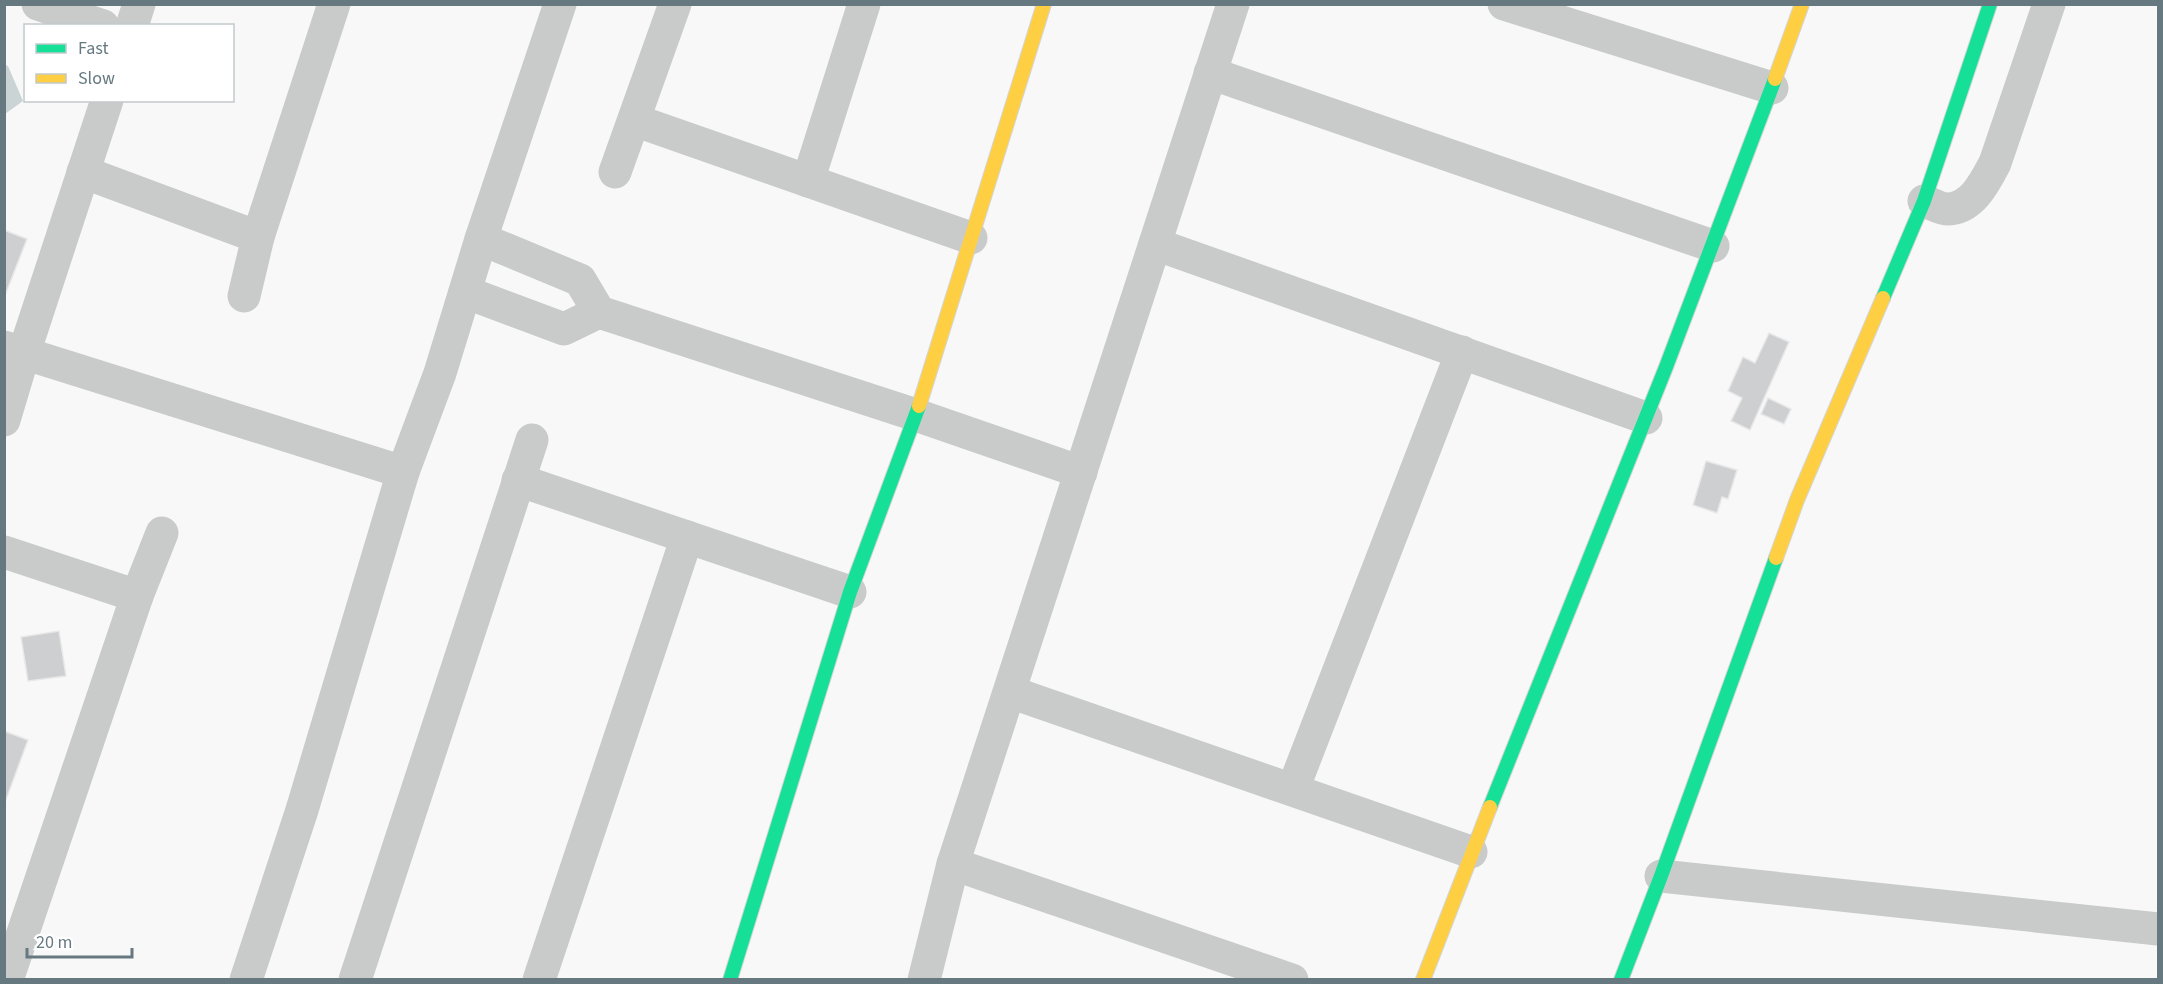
<svg xmlns="http://www.w3.org/2000/svg" width="2163" height="984" font-family="'Source Sans 3',sans-serif">
	<style>
		.water { fill: #cad4d5 }
		.building { fill: #cdcfd0; stroke: #e8e8e8; stroke-width: 1.5 }
		.lines { fill: none; stroke-linecap: round; stroke-linejoin: round }
		.fast-casing { stroke: #d4d5d6; stroke-width: 16 }
		.slow-casing { stroke: #d4d5d6; stroke-width: 16 }
		.street { stroke: #c9cbcb; stroke-width: 33 }
		.fast { stroke: #16e098; stroke-width: 14 }
		.slow { stroke: #ffcf43; stroke-width: 14 }
	</style>
	<rect width="100%" height="100%" fill="#f8f8f8"/>
	<!-- water -->
	<path class="water" d="M 5,65 L 8,66 L 23,101 L 5,114 Z"/>
	<!-- building -->
	<g class="building">
		<path d="M 4,230 L 27,239 L 4,298 Z"/>
		<path d="M 1769,333 L 1789,342 L 1750,430 L 1731,421 L 1742,398 L 1728,391 L 1743,357 L 1755,363 Z"/>
		<path d="M 1768,398 L 1791,409 L 1784,424 L 1761,414 Z"/>
		<path d="M 1706,461 L 1737,470 L 1728,499 L 1722,497 L 1717,513 L 1693,505 Z"/>
		<path d="M 59,631 L 66,676 L 28,681 L 21,637 Z"/>
		<path d="M 4,731 L 28,740 L 4,805 Z"/>
	</g>
	<g class="lines">
		<defs>
			<g id="fast">
				<path d="M 1883,298 L 1924,201 L 1990,4"/>
				<path d="M 1490,807 L 1666,367 L 1775,79"/>
				<path d="M 730,980 L 850,592 L 919,406"/>
				<path d="M 1621,980 L 1661,876 L 1776,558"/>
			</g>
			<g id="slow">
				<path d="M 1775,79 L 1802,4"/>
				<path d="M 919,406 L 1044,4"/>
				<path d="M 1776,558 L 1797,500 L 1883,298"/>
				<path d="M 1423,980 L 1490,807"/>
			</g>
		</defs>
		<!-- fast casing -->
		<use href="#fast" class="fast-casing"/>
		<!-- slow casing -->
		<use href="#slow" class="slow-casing"/>
		<!-- street -->
		<g class="street">
			<path d="M 38,4 L 103,26"/>
			<path d="M 1504,4 L 1772,88"/>
			<path d="M 132,26 L 139,4"/>
			<path d="M 1210,73 L 1713,246"/>
			<path d="M 634,120 L 971,238"/>
			<path d="M 83,172 L 258,237"/>
			<path d="M 615,172 L 675,4"/>
			<path d="M 808,181 L 864,4"/>
			<path d="M 1924,201 C 1930,203 1940,209 1947,209 C 1972,209 1985,182 1995,163 L 2049,4"/>
			<path d="M 481,239 L 580,280 L 599,312 L 916,415 L 1081,472"/>
			<path d="M 1155,244 L 1646,418"/>
			<path d="M 465,292 L 564,329 L 599,312"/>
			<path d="M 244,296 L 258,237 L 334,4"/>
			<path d="M 4,347 L 403,472"/>
			<path d="M 4,420 L 24,353 L 107,100"/>
			<path d="M 518,480 L 850,592"/>
			<path d="M 4,552 L 137,596"/>
			<path d="M 1010,692 L 1471,852"/>
			<path d="M 1293,789 L 1462,352"/>
			<path d="M 953,864 L 1292,980"/>
			<path d="M 1661,876 L 2158,929"/>
			<path d="M 7,980 L 137,596 L 162,533"/>
			<path d="M 246,980 L 302,810 L 403,472 L 440,373 L 481,239 L 560,4"/>
			<path d="M 355,980 L 532,440"/>
			<path d="M 539,980 L 687,537"/>
			<path d="M 924,980 L 953,864 L 1233,4"/>
		</g>
		<!-- fast -->
		<use href="#fast" class="fast"/>
		<!-- slow -->
		<use href="#slow" class="slow"/>
	</g>
	<!-- border -->
	<rect width="2163" height="984" fill="none" stroke="#667980" stroke-width="12"/>
	<!-- legend -->
	<rect x="24" y="24" width="210" height="78" fill="#ffffff" stroke="#c2c9cc" stroke-width="1.5"/>
	<rect x="36" y="44" width="30" height="9" fill="#16e098" stroke="#c2c9cc" stroke-width="1.5"/>
	<text x="78" y="54" font-size="18" fill="#667980">Fast</text>
	<rect x="36" y="74" width="30" height="9" fill="#ffcf43" stroke="#c2c9cc" stroke-width="1.5"/>
	<text x="78" y="84" font-size="18" fill="#667980">Slow</text>
	<!-- scale -->
	<path d="M27 948v9h105v-9" fill="none" stroke="#667980" stroke-width="3"/>
	<text x="36" y="948" font-size="18" fill="#667980" stroke="#ffffff" stroke-width="4.5" paint-order="stroke">20 m</text>
</svg>
